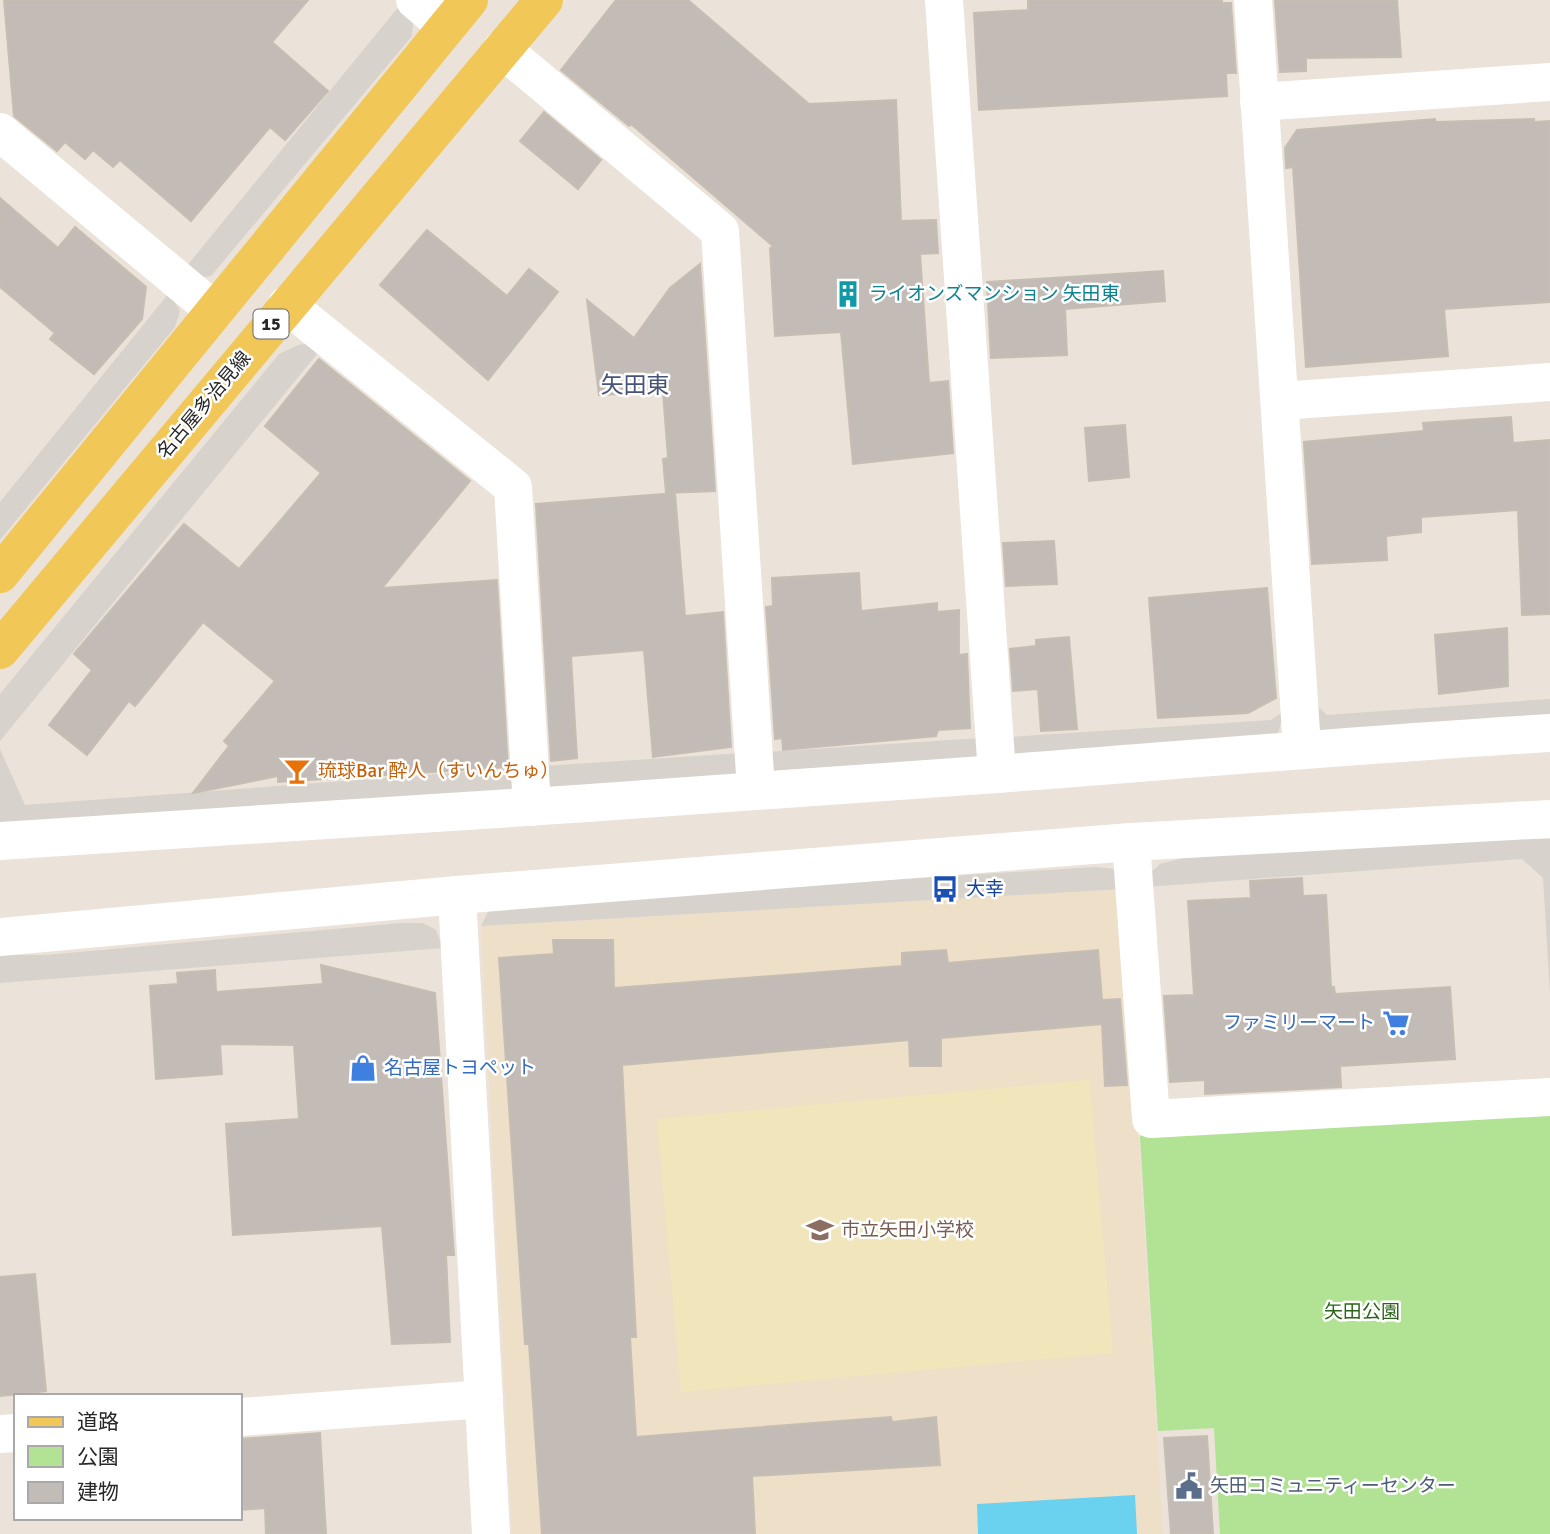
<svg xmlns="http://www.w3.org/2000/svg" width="1550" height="1534" font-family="Signika,'Noto Sans JP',sans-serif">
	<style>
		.education { fill: #eddfc8 }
		.green { fill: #b2e294 }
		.sand { fill: #f1e6bb }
		.plaza { fill: #d7d2cc }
		.water { fill: #6ad1ef }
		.building { fill: #c3bcb6; stroke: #c6beb3; stroke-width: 2 }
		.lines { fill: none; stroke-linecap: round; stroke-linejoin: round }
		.minor { stroke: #fff; stroke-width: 38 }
		.major { stroke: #f1c758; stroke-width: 38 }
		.labels { text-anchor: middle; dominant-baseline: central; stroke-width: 5; stroke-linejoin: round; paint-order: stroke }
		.shield { fill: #fff; stroke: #686868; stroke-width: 2 }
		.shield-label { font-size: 18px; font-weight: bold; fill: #282828 }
		.culture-label { font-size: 19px; fill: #0d838f; stroke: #fff; text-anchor: start }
		.street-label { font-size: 19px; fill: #282828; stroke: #fff }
		.food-label { font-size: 19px; fill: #c56008; stroke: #fff; text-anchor: start }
		.transit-label { font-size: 19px; fill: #164399; stroke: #fff; text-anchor: start }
		.shop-label { font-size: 19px; fill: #366cbe; stroke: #fff; text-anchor: end }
		.education-label { font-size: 19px; fill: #785e54; stroke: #fff; text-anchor: start }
		.park-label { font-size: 19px; fill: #2b6419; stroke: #fff }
		.service-label { font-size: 19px; fill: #4e5e75; stroke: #fff; text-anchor: start }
		.quarter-label { font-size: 23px; fill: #485378; stroke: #fff }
	</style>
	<rect width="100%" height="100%" fill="#ebe2d9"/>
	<!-- education -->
	<path class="education" d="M 1123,889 L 1163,1534 L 512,1534 L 481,926 Z"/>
	<!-- green -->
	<path class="green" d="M 1550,1112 L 1550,1534 L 1220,1534 L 1214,1428 L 1158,1431 L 1140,1136 Z"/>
	<!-- sand -->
	<path class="sand" d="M 1089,1080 L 1113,1353 L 681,1392 L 657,1119 Z"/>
	<!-- plaza -->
	<g class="plaza">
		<path d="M 400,5 L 413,24 L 412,36 L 211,276 L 202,277 L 186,267 Z"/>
		<path d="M 169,293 L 180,311 L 175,327 L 0,540 L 0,502 Z"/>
		<path d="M 312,343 L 322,348 L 0,741 L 0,694 L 279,354 L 298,345 Z"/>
		<path d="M 1550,699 L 1550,724 L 1320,732 L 1315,704 L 1327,715 Z"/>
		<path d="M 1284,711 L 1278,734 L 1013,757 L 1009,737 L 1271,720 Z"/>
		<path d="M 981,738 L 979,757 L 772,771 L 767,752 Z"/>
		<path d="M 0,749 L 25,805 L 518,768 L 515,785 L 509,791 L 0,828 Z"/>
		<path d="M 742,753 L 742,769 L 734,777 L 549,789 L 544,766 Z"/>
		<path d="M 1516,839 L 1550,839 L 1550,994 L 1543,878 L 1522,859 L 1146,887 L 1148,875 L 1160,864 L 1183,858 Z"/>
		<path d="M 1095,867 L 1114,869 L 1123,889 L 481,926 L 489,910 L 508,904 Z"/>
		<path d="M 401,923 L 423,923 L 436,930 L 443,948 L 0,983 L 0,955 L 46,955 Z"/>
	</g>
	<!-- water -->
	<path class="water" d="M 1135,1495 L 1137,1534 L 978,1534 L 977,1504 Z"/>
	<!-- building -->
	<g class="building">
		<path d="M 4,0 L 308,0 L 272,42 L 328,91 L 285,140 L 270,127 L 191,221 L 120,160 L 113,167 L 93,150 L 85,159 L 65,142 L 57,151 L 14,116 Z"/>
		<path d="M 616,0 L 688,0 L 809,104 L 896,100 L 901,221 L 936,220 L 938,253 L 920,254 L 929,383 L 948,381 L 953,453 L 853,464 L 841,332 L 775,336 L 770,248 L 774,247 L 631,124 L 629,126 L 561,70 Z"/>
		<path d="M 1028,0 L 1222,0 L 1222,3 L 1231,3 L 1236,73 L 1226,73 L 1227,96 L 979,110 L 974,13 L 1028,10 Z"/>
		<path d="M 1397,0 L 1401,57 L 1306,58 L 1306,71 L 1280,72 L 1275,1 Z"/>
		<path d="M 544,112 L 601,160 L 578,189 L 520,141 Z"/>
		<path d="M 1435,119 L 1436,122 L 1534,119 L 1534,122 L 1550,121 L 1550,302 L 1444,309 L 1448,356 L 1306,367 L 1293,167 L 1286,168 L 1285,148 L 1297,130 Z"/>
		<path d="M 0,198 L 58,248 L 75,227 L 146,287 L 142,319 L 94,374 L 50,339 L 55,333 L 0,287 Z"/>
		<path d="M 427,230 L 507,296 L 529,269 L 558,292 L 488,380 L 380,285 Z"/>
		<path d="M 700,264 L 715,491 L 666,493 L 663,459 L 668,458 L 663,392 L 599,395 L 587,300 L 634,338 L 670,288 Z"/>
		<path d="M 1163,271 L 1165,301 L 1065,309 L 1067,355 L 991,358 L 987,282 Z"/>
		<path d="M 319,359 L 470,481 L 382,588 L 497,580 L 508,767 L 278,782 L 278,776 L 193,793 L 229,746 L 224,741 L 275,681 L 203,622 L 135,706 L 129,701 L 87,755 L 49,725 L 92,670 L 74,654 L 184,524 L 239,569 L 321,473 L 265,426 Z"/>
		<path d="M 1511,417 L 1513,443 L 1550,440 L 1550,614 L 1522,615 L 1518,510 L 1421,517 L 1421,532 L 1386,536 L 1387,560 L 1312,564 L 1304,442 L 1424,431 L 1423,423 Z"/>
		<path d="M 1125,425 L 1129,477 L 1089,481 L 1085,428 Z"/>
		<path d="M 675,493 L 685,616 L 723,612 L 731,747 L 653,757 L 644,650 L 571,656 L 577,758 L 551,761 L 536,504 Z"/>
		<path d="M 1054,541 L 1057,584 L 1006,586 L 1003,543 Z"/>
		<path d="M 859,573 L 861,611 L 937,603 L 937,612 L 959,610 L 959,655 L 967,654 L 970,728 L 938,730 L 936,736 L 783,750 L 782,738 L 775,739 L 766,607 L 773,606 L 772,578 Z"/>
		<path d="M 1267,588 L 1276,698 L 1248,713 L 1158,718 L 1149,598 Z"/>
		<path d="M 1507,628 L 1508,686 L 1439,694 L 1435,635 Z"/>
		<path d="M 1069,637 L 1077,729 L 1041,731 L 1038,689 L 1013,691 L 1010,649 L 1036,646 L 1036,640 Z"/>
		<path d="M 1302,878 L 1303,896 L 1326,895 L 1331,987 L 1334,987 L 1335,994 L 1450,987 L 1455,1059 L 1340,1066 L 1341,1087 L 1205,1094 L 1205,1080 L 1170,1082 L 1164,996 L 1194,995 L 1188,901 L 1251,898 L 1250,881 Z"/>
		<path d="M 553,940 L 613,940 L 614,988 L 902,966 L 902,953 L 946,950 L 948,963 L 1098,950 L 1102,1000 L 1120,999 L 1127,1085 L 1105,1086 L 1102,1024 L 941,1038 L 941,1066 L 910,1066 L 909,1040 L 622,1065 L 636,1337 L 630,1337 L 636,1437 L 891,1417 L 892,1422 L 936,1417 L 940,1465 L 752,1476 L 755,1534 L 542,1534 L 529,1344 L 525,1344 L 499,958 L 554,954 Z"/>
		<path d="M 321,965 L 435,993 L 454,1255 L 446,1255 L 450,1342 L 392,1344 L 382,1226 L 233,1235 L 226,1124 L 299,1119 L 294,1045 L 220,1044 L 222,1074 L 156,1079 L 150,986 L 178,984 L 177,973 L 215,970 L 216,992 L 323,984 Z"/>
		<path d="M 35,1274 L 46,1391 L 0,1396 L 0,1277 Z"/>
		<path d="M 320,1433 L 326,1534 L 266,1534 L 265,1508 L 240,1510 L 240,1439 Z"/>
		<path d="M 1207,1436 L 1213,1534 L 1171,1534 L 1164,1438 Z"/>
	</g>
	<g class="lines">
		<!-- minor -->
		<g class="minor">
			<path d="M 415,0 L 447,27"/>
			<path d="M 944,0 L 997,774"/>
			<path d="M 1253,0 L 1302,748"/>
			<path d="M 502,49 L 720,231 L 756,790"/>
			<path d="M 1259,102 L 1550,82"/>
			<path d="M 0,132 L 215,311"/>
			<path d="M 287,305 L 513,487 L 532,807"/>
			<path d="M 1280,401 L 1550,382"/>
			<path d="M 0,841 C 332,820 665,799 997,774 C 1182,760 1365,744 1550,733"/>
			<path d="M 1131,842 L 1151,1119 L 1550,1097"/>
			<path d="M 457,895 L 491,1534"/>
			<path d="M 0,937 L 457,895 L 1131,842 L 1550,819"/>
			<path d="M 240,1417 L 484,1399"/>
			<path d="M 0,1434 L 16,1433"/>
		</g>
		<!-- major -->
		<g class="major">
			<path d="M 0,574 L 469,0"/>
			<path d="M 0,650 L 544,0"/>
		</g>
	</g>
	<!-- icons -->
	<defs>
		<symbol id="building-bare" viewBox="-9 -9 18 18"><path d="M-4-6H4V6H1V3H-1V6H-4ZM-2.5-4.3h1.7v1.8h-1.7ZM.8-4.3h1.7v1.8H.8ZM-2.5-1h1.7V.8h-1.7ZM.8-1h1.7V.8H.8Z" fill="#0f9aa8" stroke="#fff" stroke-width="2.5" paint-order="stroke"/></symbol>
		<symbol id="bar-bare" viewBox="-9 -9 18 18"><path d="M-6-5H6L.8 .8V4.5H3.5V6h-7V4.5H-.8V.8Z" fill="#e8710a" stroke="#fff" stroke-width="2.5" paint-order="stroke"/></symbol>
		<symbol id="bus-bare" viewBox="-9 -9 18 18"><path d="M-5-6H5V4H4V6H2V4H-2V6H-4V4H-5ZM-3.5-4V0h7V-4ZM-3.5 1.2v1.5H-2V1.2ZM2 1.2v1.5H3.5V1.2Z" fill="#1a4fb4" stroke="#fff" stroke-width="2.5" paint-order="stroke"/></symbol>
		<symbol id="supermarket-bare" viewBox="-9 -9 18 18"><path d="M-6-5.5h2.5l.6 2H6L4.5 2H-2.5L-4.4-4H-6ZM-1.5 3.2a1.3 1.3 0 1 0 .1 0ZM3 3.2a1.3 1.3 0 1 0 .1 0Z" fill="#3f7fe0" stroke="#fff" stroke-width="2.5" paint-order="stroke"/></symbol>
		<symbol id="shop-bare" viewBox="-9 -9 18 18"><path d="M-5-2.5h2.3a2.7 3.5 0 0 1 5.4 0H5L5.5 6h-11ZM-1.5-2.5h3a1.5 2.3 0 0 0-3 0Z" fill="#3f7fe0" stroke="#fff" stroke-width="2.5" paint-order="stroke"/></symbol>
		<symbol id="school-bare" viewBox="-9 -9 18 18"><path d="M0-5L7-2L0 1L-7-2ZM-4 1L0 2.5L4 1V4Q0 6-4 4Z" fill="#8d6e63" stroke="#fff" stroke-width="2.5" paint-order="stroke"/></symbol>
		<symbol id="civic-bare" viewBox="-9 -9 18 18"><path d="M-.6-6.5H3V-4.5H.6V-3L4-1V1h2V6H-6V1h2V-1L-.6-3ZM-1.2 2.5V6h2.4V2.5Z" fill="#5c6f8a" stroke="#fff" stroke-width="2.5" paint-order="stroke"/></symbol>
	</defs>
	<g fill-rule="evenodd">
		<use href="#building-bare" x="829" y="275" width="38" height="38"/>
		<use href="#bar-bare" x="278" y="752" width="38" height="38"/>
		<use href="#bus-bare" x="926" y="870" width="38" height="38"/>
		<use href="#supermarket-bare" x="1377" y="1004" width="38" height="38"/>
		<use href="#shop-bare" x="344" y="1049" width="38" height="38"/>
		<use href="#school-bare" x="801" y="1211" width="38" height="38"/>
		<use href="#civic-bare" x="1170" y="1467" width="38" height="38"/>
	</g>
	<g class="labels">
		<!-- shield labels -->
		<rect class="shield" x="253.5" y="309.5" width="35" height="29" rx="5"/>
		<g class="shield-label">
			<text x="271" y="324">15</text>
		</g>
		<!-- culture labels -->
		<g class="culture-label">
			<text x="869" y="294">ライオンズマンション 矢田東</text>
		</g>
		<!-- street labels -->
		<g class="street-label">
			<text transform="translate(204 405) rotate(-50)">名古屋多治見線</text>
		</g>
		<!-- food labels -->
		<g class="food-label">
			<text x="318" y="771">琉球Bar 酔人（すいんちゅ）</text>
		</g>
		<!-- transit labels -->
		<g class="transit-label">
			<text x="966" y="889">大幸</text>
		</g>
		<!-- shop labels -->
		<g class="shop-label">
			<text x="1375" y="1023">ファミリーマート</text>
			<text x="384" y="1068" text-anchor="start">名古屋トヨペット</text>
		</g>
		<!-- education labels -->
		<g class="education-label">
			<text x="841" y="1230">市立矢田小学校</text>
		</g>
		<!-- park labels -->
		<g class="park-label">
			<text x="1362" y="1312">矢田公園</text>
		</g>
		<!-- service labels -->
		<g class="service-label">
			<text x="1210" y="1486">矢田コミュニティーセンター</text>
		</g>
		<!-- quarter labels -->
		<g class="quarter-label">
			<text x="635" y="385">矢田東</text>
		</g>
	</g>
	<!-- legend -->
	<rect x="14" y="1394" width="228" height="126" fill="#ffffff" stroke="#a9a9a9" stroke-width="2"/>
	<rect x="28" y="1417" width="35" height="10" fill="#f1c758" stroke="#a9a9a9" stroke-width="2"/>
	<text x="77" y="1429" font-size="21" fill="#282828">道路</text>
	<rect x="28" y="1446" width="35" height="21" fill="#b2e294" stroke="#a9a9a9" stroke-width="2"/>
	<text x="77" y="1464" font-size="21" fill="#282828">公園</text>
	<rect x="28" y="1482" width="35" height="21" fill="#c3bcb6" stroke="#a9a9a9" stroke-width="2"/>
	<text x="77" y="1499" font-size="21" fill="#282828">建物</text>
</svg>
